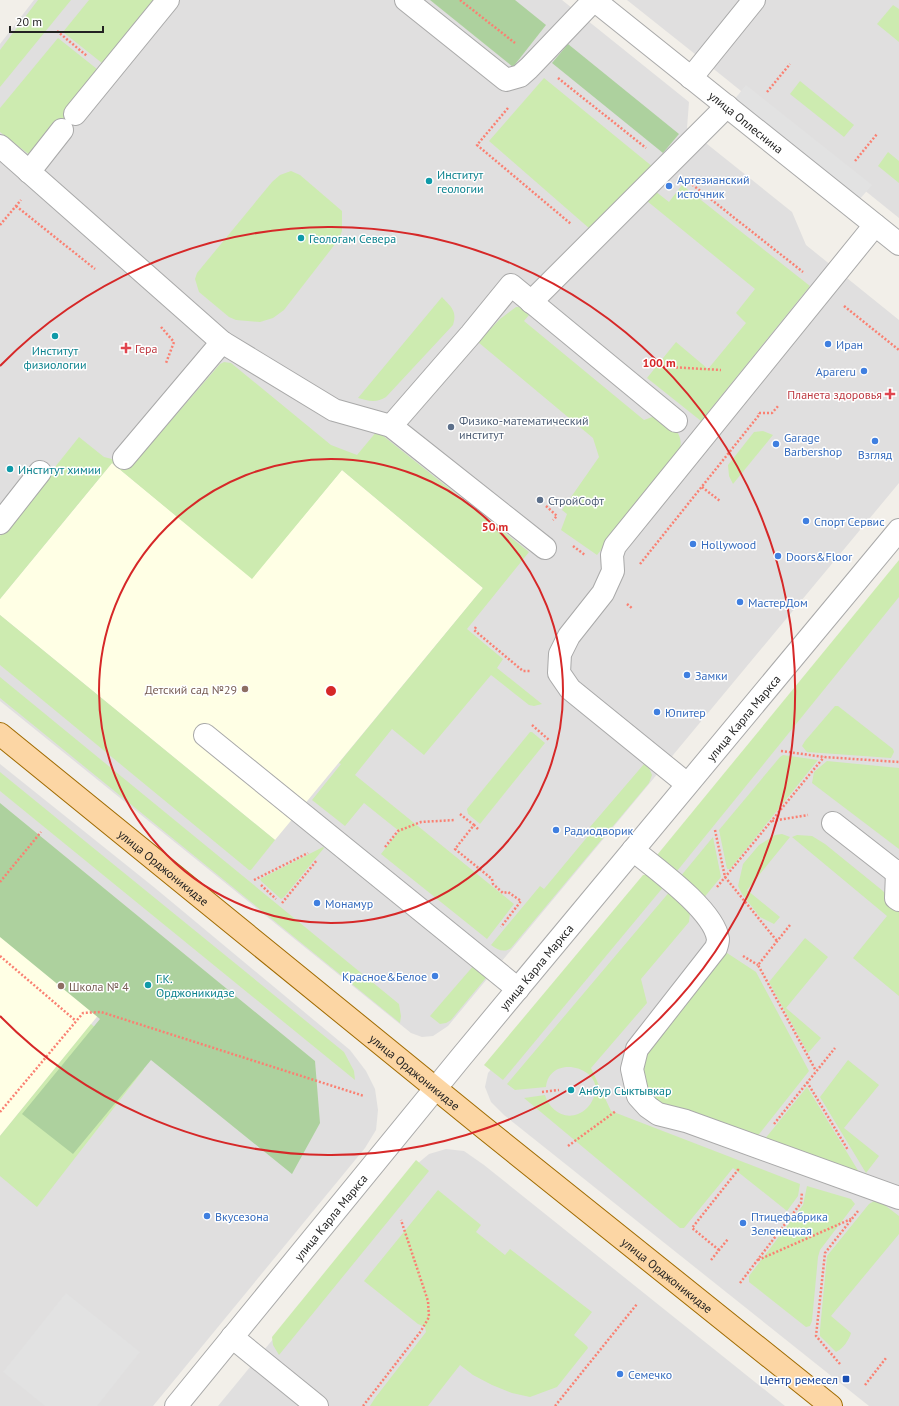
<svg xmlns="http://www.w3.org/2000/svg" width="899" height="1406" font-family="'PT Sans',sans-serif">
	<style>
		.residential { fill: #e0dfdf }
		.education { fill: #ffffe5 }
		.grass { fill: #cdebb0 }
		.forest { fill: #add19e }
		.parking { fill: #e2e2e2 }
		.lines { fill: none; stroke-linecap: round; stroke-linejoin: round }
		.minor-casing { stroke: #a9a9a9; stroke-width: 24 }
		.major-casing { stroke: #a06b00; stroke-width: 24 }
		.path { stroke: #fa8072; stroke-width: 2.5; stroke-dasharray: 2 2; stroke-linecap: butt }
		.minor { stroke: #fff; stroke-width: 22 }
		.major { stroke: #fcd6a4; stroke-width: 22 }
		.ring { fill: none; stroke: #d62828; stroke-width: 2 }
		.culture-dot { fill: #0f9aa8; stroke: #fff; stroke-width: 1.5 }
		.shop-dot { fill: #3f7fe0; stroke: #fff; stroke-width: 1.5 }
		.health-dot { fill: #e0444e; stroke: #fff; stroke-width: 1.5 }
		.service-dot { fill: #5c6f8a; stroke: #fff; stroke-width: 1.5 }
		.education-dot { fill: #8d6e63; stroke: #fff; stroke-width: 1.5 }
		.transit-dot { fill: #1a4fb4; stroke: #fff; stroke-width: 1.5 }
		.labels { text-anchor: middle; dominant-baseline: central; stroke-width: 3; stroke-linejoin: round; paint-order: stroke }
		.street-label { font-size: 12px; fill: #222; stroke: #fff }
		.culture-label { font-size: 12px; fill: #0d838f; stroke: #fff; text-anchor: start }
		.shop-label { font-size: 12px; fill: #366cbe; stroke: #fff; text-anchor: start }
		.health-label { font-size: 12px; fill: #be3a42; stroke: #fff; text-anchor: start }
		.service-label { font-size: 12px; fill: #4e5e75; stroke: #fff; text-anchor: start }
		.education-label { font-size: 12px; fill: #785e54; stroke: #fff; text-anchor: end }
		.transit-label { font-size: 12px; fill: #164399; stroke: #fff; text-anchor: end }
		.centre { fill: #d62828; stroke: #fff; stroke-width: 2 }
		.ring-label { font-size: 12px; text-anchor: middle; font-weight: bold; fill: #d62828; stroke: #fff; stroke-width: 3; stroke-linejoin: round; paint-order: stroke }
	</style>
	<rect width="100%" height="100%" fill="#f2efe9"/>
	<!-- residential -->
	<g class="residential">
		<path d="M 34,0 L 562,0 L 689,102 L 687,128 L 792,212 L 806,245 L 899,320 L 899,483 L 448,1026 L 433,1036 L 422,1037 L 411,1033 L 0,701 L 0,44 Z"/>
		<path d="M 627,0 L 899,0 L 899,218 L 705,62 Z"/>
		<path d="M 899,582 L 899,1406 L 869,1406 L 504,1115 L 491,1102 L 485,1087 L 488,1073 Z"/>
		<path d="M 0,764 L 155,888 L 350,1050 L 366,1071 L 375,1089 L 378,1110 L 376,1130 L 365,1148 L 153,1406 L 0,1406 Z"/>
		<path d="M 446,1149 L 464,1151 L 484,1165 L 785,1406 L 218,1406 L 417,1164 L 429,1154 Z"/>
	</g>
	<!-- education -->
	<g class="education">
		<path d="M 112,463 L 252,578 L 342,470 L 483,588 L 275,840 L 0,615 L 0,599 Z"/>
		<path d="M 0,838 L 144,959 L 0,1136 Z"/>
	</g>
	<!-- grass -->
	<g class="grass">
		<path d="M 38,0 L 71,0 L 0,87 L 0,50 Z"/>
		<path d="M 89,0 L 161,0 L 107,67 L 63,32 Z"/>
		<path d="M 893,5 L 899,9 L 899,42 L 877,24 Z"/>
		<path d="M 58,38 L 102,73 L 39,152 L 31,156 L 0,132 L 0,108 Z"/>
		<path d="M 544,78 L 653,167 L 590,229 L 489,141 Z"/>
		<path d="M 800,81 L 854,125 L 844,137 L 790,94 Z"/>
		<path d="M 888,152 L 899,161 L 899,183 L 878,166 Z"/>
		<path d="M 291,171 L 300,175 L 342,211 L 342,231 L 339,239 L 284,310 L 273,318 L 260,322 L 236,320 L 229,317 L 199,292 L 195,279 L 197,273 L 272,182 L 280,175 Z"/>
		<path d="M 682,185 L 810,286 L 701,421 L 647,378 L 676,342 L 708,369 L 746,323 L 736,313 L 755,289 L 647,201 L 655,191 L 669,202 Z"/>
		<path d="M 442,297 C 450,306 458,311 453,325 L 386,397 C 377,403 368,401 358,398 Z"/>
		<path d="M 516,307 L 519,307 L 529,315 L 524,321 L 644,420 L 655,416 C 672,427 687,432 678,455 L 597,555 L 561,530 L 567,514 L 562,510 L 599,457 L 593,438 L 478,342 L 500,319 Z"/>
		<path d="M 224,362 L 231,363 L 331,445 L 357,455 L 377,431 L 529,552 L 467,629 L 503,659 L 497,668 L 542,704 L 534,706 L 529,705 L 491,675 L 424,755 L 392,729 L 355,775 L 514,904 L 487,939 L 381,854 L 399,831 L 364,803 L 345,826 L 312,800 L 341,764 L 339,763 L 483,588 L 342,470 L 252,579 L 112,463 L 0,599 L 0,536 L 79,437 L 104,457 L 116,460 L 129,469 L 220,364 Z"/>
		<path d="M 763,431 L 773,435 L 733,484 L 729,476 L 728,465 L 754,432 Z"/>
		<path d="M 899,560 L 899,597 L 673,876 L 653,860 Z"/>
		<path d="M 0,615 L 275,840 L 251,870 L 249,870 L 0,665 Z"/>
		<path d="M 0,677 L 399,1004 L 401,1016 L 400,1023 L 0,698 Z"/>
		<path d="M 835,706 L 838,706 L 893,749 L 894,752 L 891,758 L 807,752 L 802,746 L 805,741 Z"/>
		<path d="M 530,732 L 532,732 L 545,743 L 480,824 L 468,814 L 467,809 Z"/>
		<path d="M 783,755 L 818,760 L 730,869 L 727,869 L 719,830 L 780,757 Z"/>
		<path d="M 827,761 L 899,768 L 899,849 L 812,783 L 814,772 Z"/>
		<path d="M 644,764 L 649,768 L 652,775 L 649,783 L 511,948 C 504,953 498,950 491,945 L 540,886 L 544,889 L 593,830 L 590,827 Z"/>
		<path d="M 0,772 L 344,1052 L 354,1071 L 355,1080 L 0,791 Z"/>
		<path d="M 782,834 L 790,837 L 747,890 L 780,917 L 774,924 L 760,917 L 742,894 L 738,886 L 743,864 L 759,845 L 775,835 Z"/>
		<path d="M 797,835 L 812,836 L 825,844 L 883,891 L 899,909 L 899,996 L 853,958 L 887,916 L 792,837 Z"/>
		<path d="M 713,837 L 721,877 L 702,900 L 680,877 Z"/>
		<path d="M 323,847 L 324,848 L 284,897 L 281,899 L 261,881 L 260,879 Z"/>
		<path d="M 652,874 L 665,885 L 503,1080 L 484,1065 L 643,875 Z"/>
		<path d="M 671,890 L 690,913 L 689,922 L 641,979 L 647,1003 L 591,1068 L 611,1111 L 800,1184 L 798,1196 L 787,1211 L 733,1168 L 684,1228 L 680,1228 L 524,1098 L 545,1095 C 549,1109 563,1120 578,1114 C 585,1111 590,1106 593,1099 C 609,1069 550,1051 546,1087 L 515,1090 L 507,1084 Z"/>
		<path d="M 805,938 L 828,957 L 786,1008 L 821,1038 L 808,1053 L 769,982 Z"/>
		<path d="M 724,951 L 756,972 L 809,1071 L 756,1138 L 652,1103 L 643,1093 L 640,1058 Z"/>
		<path d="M 481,957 L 490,973 L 451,1020 L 446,1023 L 440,1024 L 430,1016 Z"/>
		<path d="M 91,1024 L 144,1069 L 37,1207 L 0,1176 L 0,1136 Z"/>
		<path d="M 848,1060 L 879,1085 L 844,1128 L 879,1156 L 866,1173 L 820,1097 Z"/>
		<path d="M 807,1087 L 859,1172 L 760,1145 Z"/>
		<path d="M 416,1160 L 429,1171 L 279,1355 L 273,1345 L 272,1337 Z"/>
		<path d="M 807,1186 L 851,1199 L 855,1204 L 820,1250 L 818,1257 L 812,1321 L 810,1326 L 806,1327 L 749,1282 L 749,1276 L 803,1205 Z"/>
		<path d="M 438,1190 L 481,1225 L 476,1232 L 505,1255 L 510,1249 L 592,1312 L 574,1335 L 587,1346 L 588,1348 L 557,1387 L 530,1397 L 512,1393 L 492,1385 L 473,1375 L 460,1365 L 428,1406 L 370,1406 L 375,1398 L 426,1332 L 425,1327 L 418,1324 L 364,1281 Z"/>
		<path d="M 874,1201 L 882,1203 L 899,1216 L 899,1234 L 831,1316 L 851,1333 C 849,1340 843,1349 836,1352 L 820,1336 L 820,1330 L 827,1256 L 869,1204 Z"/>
	</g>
	<!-- forest -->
	<g class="forest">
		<path d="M 430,0 L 515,0 L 546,25 L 513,67 Z"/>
		<path d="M 568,44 L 679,134 L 663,153 L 552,63 Z"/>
		<path d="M 0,803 L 315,1061 L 320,1123 L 292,1174 L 151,1060 L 73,1154 L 22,1114 L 100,1019 L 0,937 Z"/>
	</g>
	<!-- parking -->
	<g class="parking">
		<path d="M 746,85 L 872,185 L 859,200 L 734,100 Z"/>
		<path d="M 66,1293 L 140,1352 L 97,1406 L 45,1406 L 3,1372 Z"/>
	</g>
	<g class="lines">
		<defs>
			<g id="minor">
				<path d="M 406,0 L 506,80 L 520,76 L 529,68 L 594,0"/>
				<path id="s1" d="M 594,0 L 899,244"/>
				<path d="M 691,78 L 754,0"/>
				<path d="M 75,114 L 168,0"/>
				<path d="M 0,146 L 222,342 L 334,410 L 391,426"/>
				<path d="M 29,172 L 62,130"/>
				<path d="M 531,302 L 727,106"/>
				<path d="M 124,458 L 222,342"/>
				<path d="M 0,523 L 40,472"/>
				<path d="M 545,548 L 391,426 L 471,334 L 511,285 L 676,421"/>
				<path d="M 205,735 L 518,989"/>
				<path d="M 687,784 L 570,689 L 559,673 L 560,654 L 569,636 L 603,593 L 613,571 L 612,555 L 615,546 L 875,225"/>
				<path d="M 833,823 L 897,873"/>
				<path d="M 633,850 C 655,868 714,910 718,939 C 718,942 717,945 716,948 L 637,1049 L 632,1069 L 638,1096 L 648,1107 L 658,1114 L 686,1121 L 899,1198"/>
				<path d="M 899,871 L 897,873 L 896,898 L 899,900"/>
				<path d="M 232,1337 L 317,1406"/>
				<path id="s2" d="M 176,1406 L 462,1056 L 899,530"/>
			</g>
			<g id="major">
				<path id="s3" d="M 0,734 L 483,1127 L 831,1406"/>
			</g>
		</defs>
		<!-- minor casing -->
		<use href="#minor" class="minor-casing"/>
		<!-- major casing -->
		<use href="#major" class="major-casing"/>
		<!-- path -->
		<g class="path">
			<path d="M 460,0 L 515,43"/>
			<path d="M 57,31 L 87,56"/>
			<path d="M 558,78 L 646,148"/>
			<path d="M 767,92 L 790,64"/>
			<path d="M 508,108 L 477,145 L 571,224"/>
			<path d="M 855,161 L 877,134"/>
			<path d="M 689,182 L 803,272"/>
			<path d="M 16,206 L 95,269"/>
			<path d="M 0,225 L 21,200"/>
			<path d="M 844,306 L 899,350"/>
			<path d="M 161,327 L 174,342 L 166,363"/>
			<path d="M 652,366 L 721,370"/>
			<path d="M 759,413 L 772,413 L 779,405"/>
			<path d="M 702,487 L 720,501"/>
			<path d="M 546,506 L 557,516 L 553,520"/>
			<path d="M 573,546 L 585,555"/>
			<path d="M 640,564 L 759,415 L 759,413"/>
			<path d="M 627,604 L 633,609"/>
			<path d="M 476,627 L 474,630 L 523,671 L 531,671"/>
			<path d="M 532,725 L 549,740"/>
			<path d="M 781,751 L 824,757 L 899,762"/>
			<path d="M 460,814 L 474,825"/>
			<path d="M 772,821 L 808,815"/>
			<path d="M 478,829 L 474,825 L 455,849 L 492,879 L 493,884 L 503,893 L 508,892 L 521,901 L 501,927"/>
			<path d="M 715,830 L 725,877 L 777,941"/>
			<path d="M 385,847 L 398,831 L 421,822 L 455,820"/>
			<path d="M 254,880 L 308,853"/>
			<path d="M 0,882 L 41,832"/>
			<path d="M 261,885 L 276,899"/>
			<path d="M 717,887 L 824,757"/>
			<path d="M 282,903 L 317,860"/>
			<path d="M 790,925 L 758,965 L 816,1071"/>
			<path d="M 0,956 L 76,1021"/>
			<path d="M 743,956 L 758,965"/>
			<path d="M 807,1082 L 848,1150"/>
			<path d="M 542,1092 L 559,1090"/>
			<path d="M 0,1112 L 83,1013 L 101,1012 L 364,1096"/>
			<path d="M 774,1124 L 835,1048"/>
			<path d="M 568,1146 L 616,1111"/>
			<path d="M 719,1250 L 692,1228 L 738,1170 L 738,1168"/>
			<path d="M 711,1260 L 728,1239"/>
			<path d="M 758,1260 L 851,1219"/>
			<path d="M 740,1283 L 801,1203 L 802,1192"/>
			<path d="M 840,1364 L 816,1336 L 825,1253 L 858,1211"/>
			<path d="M 865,1385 L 886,1358"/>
			<path d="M 363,1406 L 421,1331 L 429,1317 L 428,1301 L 401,1220"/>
			<path d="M 555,1406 L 637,1304"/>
		</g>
		<!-- minor -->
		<use href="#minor" class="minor"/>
		<!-- major -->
		<use href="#major" class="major"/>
	</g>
	<!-- distance rings -->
	<g class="ring">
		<circle cx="331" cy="691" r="232"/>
		<path d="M0 366A464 464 0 1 1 0 1016"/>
	</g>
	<!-- markers -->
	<g class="culture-dot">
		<circle cx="429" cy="181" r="4"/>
		<circle cx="301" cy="238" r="4"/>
		<circle cx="55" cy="336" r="4"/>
		<circle cx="10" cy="469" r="4"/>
		<circle cx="148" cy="985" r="4"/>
		<circle cx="571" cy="1090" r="4"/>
	</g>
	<g class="shop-dot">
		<circle cx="669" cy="186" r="4"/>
		<circle cx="828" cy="344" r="4"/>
		<circle cx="864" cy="371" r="4"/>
		<circle cx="875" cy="441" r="4"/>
		<circle cx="776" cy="444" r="4"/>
		<circle cx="806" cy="521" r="4"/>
		<circle cx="693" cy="544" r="4"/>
		<circle cx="778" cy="556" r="4"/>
		<circle cx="740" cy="602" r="4"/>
		<circle cx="687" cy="675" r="4"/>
		<circle cx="657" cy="712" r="4"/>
		<circle cx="556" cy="830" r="4"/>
		<circle cx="317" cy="903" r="4"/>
		<circle cx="435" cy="976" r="4"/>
		<circle cx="207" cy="1216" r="4"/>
		<circle cx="743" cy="1223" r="4"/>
		<circle cx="620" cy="1374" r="4"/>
	</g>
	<g class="health-dot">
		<path d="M124 342h4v4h4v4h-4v4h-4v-4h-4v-4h4z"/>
		<path d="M888 388h4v4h4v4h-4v4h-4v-4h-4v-4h4z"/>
	</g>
	<g class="service-dot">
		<circle cx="451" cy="427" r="4"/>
		<circle cx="540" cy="500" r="4"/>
	</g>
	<g class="education-dot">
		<circle cx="245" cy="689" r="4"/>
		<circle cx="61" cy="986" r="4"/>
	</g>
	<rect class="transit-dot" x="842" y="1375" width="8" height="8" rx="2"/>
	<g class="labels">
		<!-- street labels -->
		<g class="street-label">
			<text stroke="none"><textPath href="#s1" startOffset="195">улица Оплеснина</textPath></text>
			<text stroke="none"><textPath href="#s2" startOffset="892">улица Карла Маркса</textPath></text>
			<text stroke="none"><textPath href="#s3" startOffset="211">улица Орджоникидзе</textPath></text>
			<text stroke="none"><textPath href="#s2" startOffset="568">улица Карла Маркса</textPath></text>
			<text stroke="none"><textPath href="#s3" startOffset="535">улица Орджоникидзе</textPath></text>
			<text stroke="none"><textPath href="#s2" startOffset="244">улица Карла Маркса</textPath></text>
			<text stroke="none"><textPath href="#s3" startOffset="859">улица Орджоникидзе</textPath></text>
		</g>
		<!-- culture labels -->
		<g class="culture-label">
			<text x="437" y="174">Институт<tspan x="437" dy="14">геологии</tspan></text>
			<text x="309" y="238">Геологам Севера</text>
			<text x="55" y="350" text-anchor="middle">Институт<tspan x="55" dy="14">физиологии</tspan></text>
			<text x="18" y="469">Институт химии</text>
			<text x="156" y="978">Г.К.<tspan x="156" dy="14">Орджоникидзе</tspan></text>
			<text x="579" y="1090">Анбур Сыктывкар</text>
		</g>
		<!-- shop labels -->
		<g class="shop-label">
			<text x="677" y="179">Артезианский<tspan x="677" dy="14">источник</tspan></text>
			<text x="836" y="344">Иран</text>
			<text x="856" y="371" text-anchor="end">Apareru</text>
			<text x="784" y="437">Garage<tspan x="784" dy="14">Barbershop</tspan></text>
			<text x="875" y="454" text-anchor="middle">Взгляд</text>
			<text x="814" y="521">Спорт Сервис</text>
			<text x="701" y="544">Hollywood</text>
			<text x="786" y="556">Doors&amp;Floor</text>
			<text x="748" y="602">МастерДом</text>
			<text x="695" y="675">Замки</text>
			<text x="665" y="712">Юпитер</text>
			<text x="564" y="830">Радиодворик</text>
			<text x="325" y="903">Монамур</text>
			<text x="427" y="976" text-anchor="end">Красное&amp;Белое</text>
			<text x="215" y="1216">Вкусезона</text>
			<text x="751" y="1216">Птицефабрика<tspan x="751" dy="14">Зеленецкая</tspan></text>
			<text x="628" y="1374">Семечко</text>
		</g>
		<!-- health labels -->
		<g class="health-label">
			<text x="135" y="348">Гера</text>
			<text x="882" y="394" text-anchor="end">Планета здоровья</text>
		</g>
		<!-- service labels -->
		<g class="service-label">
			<text x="459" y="420">Физико-математический<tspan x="459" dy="14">институт</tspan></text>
			<text x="548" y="500">СтройСофт</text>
		</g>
		<!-- education labels -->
		<g class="education-label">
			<text x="237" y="689">Детский сад №29</text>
			<text x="69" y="986" text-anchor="start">Школа № 4</text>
		</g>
		<!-- transit labels -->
		<g class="transit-label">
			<text x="838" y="1379">Центр ремесел</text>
		</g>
	</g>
	<circle cx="331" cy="691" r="6" class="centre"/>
	<g class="ring-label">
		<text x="659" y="367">100 m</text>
		<text x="495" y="531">50 m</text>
	</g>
	<!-- scale -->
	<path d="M10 26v6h93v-6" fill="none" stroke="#222222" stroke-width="2"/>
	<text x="16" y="26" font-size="12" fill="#222222" stroke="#ffffff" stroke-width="3" paint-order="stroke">20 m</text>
</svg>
